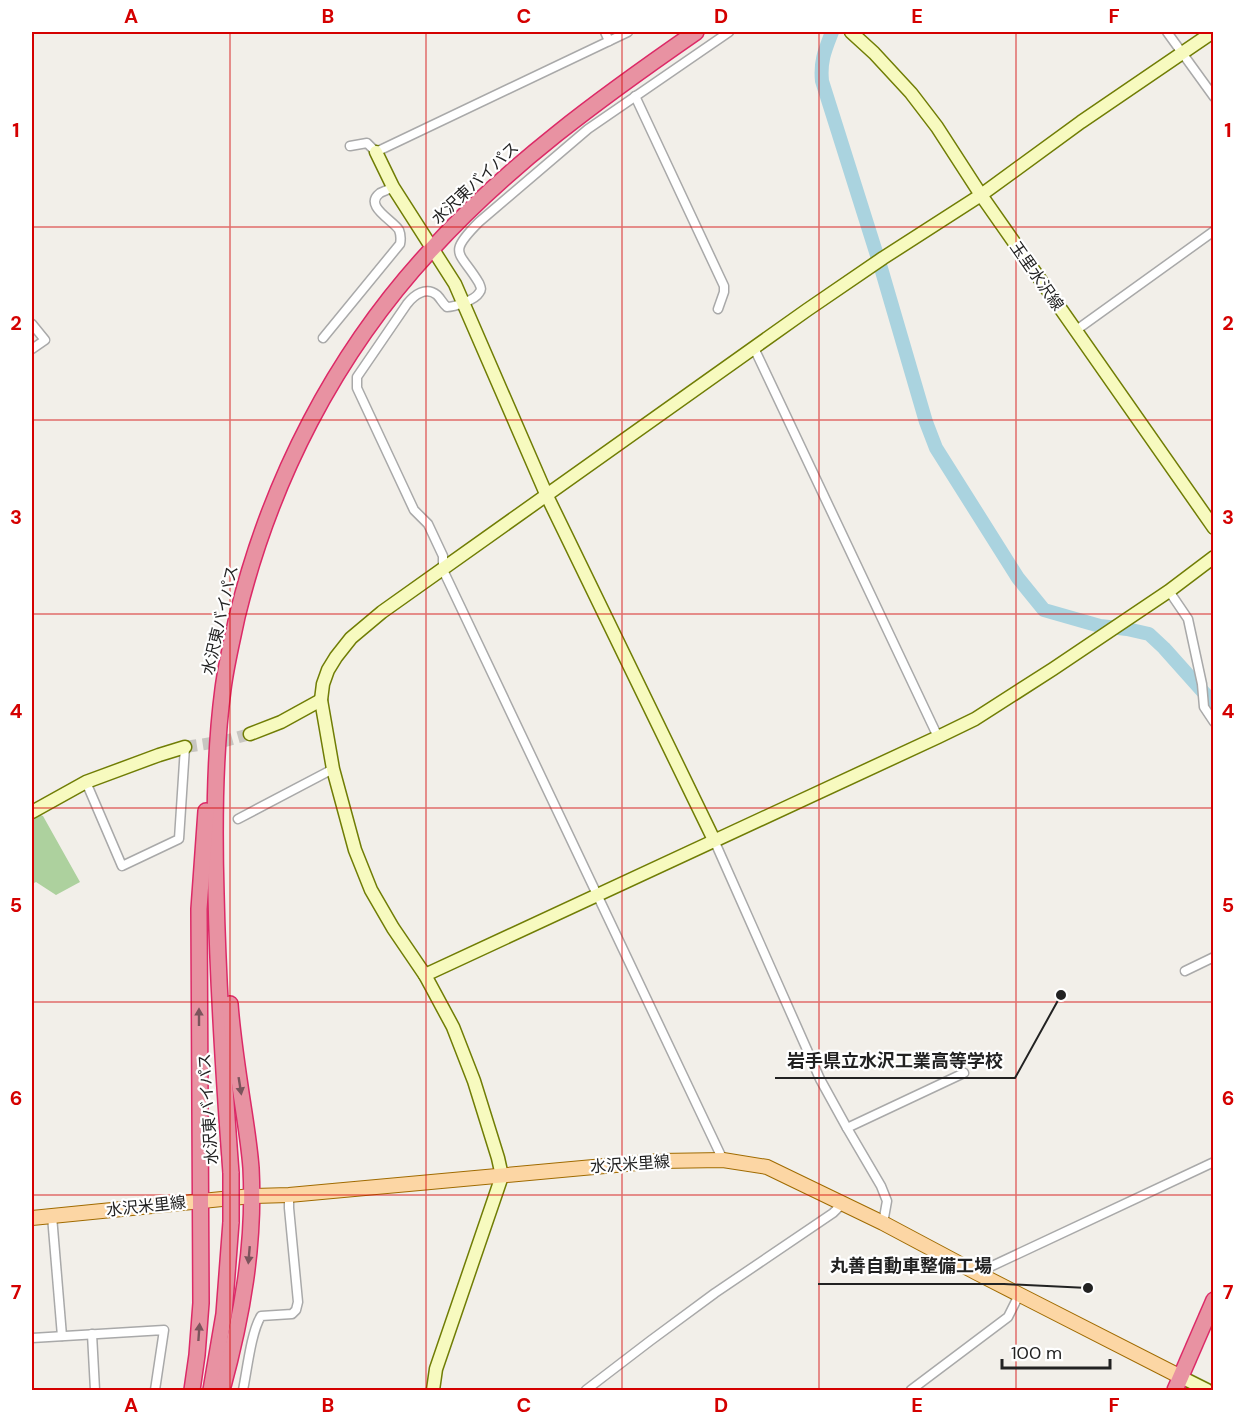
<svg xmlns="http://www.w3.org/2000/svg" width="1245" height="1422" font-family="'DM Sans','Noto Sans JP',sans-serif">
	<style>
		.forest { fill: #add19e }
		.lines { fill: none; stroke-linecap: round; stroke-linejoin: round }
		.river { stroke: #aad3df; stroke-width: 14 }
		.secondary-tunnel { stroke: #c8c6c1; stroke-width: 12; stroke-dasharray: 12 6; stroke-linecap: butt }
		.street-casing { stroke: #a9a9a9; stroke-width: 11 }
		.secondary-casing { stroke: #707d05; stroke-width: 15 }
		.primary-casing { stroke: #a06b00; stroke-width: 16 }
		.highway-casing { stroke: #dc2a67; stroke-width: 18 }
		.street { stroke: #fff; stroke-width: 8 }
		.secondary { stroke: #f7fabf; stroke-width: 12 }
		.primary { stroke: #fcd6a4; stroke-width: 14 }
		.highway { stroke: #e892a2; stroke-width: 15 }
		.highway-bridge-casing { stroke: #dc2a67; stroke-width: 18; stroke-linecap: butt }
		.highway-bridge { stroke: #e892a2; stroke-width: 15 }
		.oneway { fill: #7b545c }
		.grid { fill: none; stroke: #d40000; stroke-width: 1.5; stroke-opacity: 0.55 }
		.labels { text-anchor: middle; dominant-baseline: central; stroke-width: 4.5; stroke-linejoin: round; paint-order: stroke }
		.street-label { font-size: 16px; fill: #222; stroke: #fff }
		.leader { fill: none; stroke: #222; stroke-width: 2 }
		.callout-dot { fill: #222; stroke: #fff; stroke-width: 2 }
		.callout-label { font-size: 18px; text-anchor: middle; font-weight: bold; fill: #222; stroke: #fff; stroke-width: 4.5; stroke-linejoin: round; paint-order: stroke }
		.neatline { fill: none; stroke: #d40000; stroke-width: 2 }
		.grid-label { font-size: 20px; text-anchor: middle; font-weight: bold; fill: #d40000 }
	</style>
	<rect width="100%" height="100%" fill="#f2efe9"/>
	<!-- forest -->
	<path class="forest" d="M 32,811 L 43,816 L 80,882 L 56,895 L 36,882 L 32,884 Z"/>
	<g class="lines">
		<!-- river -->
		<path class="river" d="M 832,32 C 825,50 820,61 822,81 L 881,268 L 926,422 L 936,448 L 1018,578 L 1044,610 L 1100,626 L 1127,629 L 1149,634 L 1164,648 L 1214,704"/>
		<!-- secondary-tunnel -->
		<path class="secondary-tunnel" d="M 185,747 L 225,741 L 250,734"/>
		<defs>
			<g id="street">
				<path d="M 605,32 L 609,41"/>
				<path d="M 1167,32 L 1214,97"/>
				<path d="M 635,96 L 724,286 L 724,292 L 718,309"/>
				<path d="M 350,146 L 367,143 L 376,152 L 628,32"/>
				<path d="M 32,324 L 45,340 L 32,349"/>
				<path d="M 1075,331 L 1214,231"/>
				<path d="M 323,338 L 400,244 C 401,239 401,235 399,230 C 393,220 363,206 380,193 C 384,191 390,189 393,187"/>
				<path d="M 754,348 L 938,737"/>
				<path d="M 1169,591 L 1188,619 L 1202,684 L 1204,707 L 1214,722"/>
				<path d="M 86,782 L 122,866 L 179,839 L 185,747"/>
				<path d="M 238,819 L 333,769"/>
				<path d="M 714,840 L 820,1079 L 847,1128 L 881,1186 L 887,1201 L 883,1223"/>
				<path d="M 1185,971 L 1214,957"/>
				<path d="M 847,1128 L 964,1073"/>
				<path d="M 723,1160 L 443,570 L 443,556 L 428,524 L 414,510 L 357,388 L 357,377 L 407,304 C 414,295 426,286 437,295 C 441,299 443,304 447,307 C 454,307 475,300 479,293 C 482,289 481,288 479,283 C 460,251 446,255 479,222 L 588,129 L 729,32"/>
				<path d="M 52,1216 L 62,1336"/>
				<path d="M 977,1273 L 1214,1162"/>
				<path d="M 92,1334 L 95,1390"/>
				<path d="M 32,1338 L 164,1330 L 155,1390"/>
				<path d="M 243,1390 C 247,1371 251,1332 261,1316 L 292,1314 L 296,1310 L 298,1302 L 289,1208 L 289,1195"/>
				<path d="M 586,1390 L 650,1341 L 715,1293 L 833,1213 L 843,1203"/>
				<path d="M 911,1390 L 1008,1317 L 1019,1295"/>
			</g>
			<g id="secondary">
				<path d="M 851,32 L 874,53 L 911,93 L 937,127 L 981,195 L 1214,528"/>
				<path d="M 376,152 L 393,187 L 455,284 L 547,496 L 714,840"/>
				<path d="M 250,734 L 281,722 L 321,700"/>
				<path d="M 32,812 L 86,782 L 159,755 L 185,747"/>
				<path d="M 425,975 L 938,737 L 975,719 L 1053,669 L 1169,591 L 1214,557"/>
				<path d="M 1181,1377 L 1207,1390"/>
				<path d="M 433,1390 L 436,1369 L 502,1176 L 498,1158 L 474,1081 L 453,1027 L 425,975 L 393,928 L 371,890 L 355,850 L 333,769 L 321,700 L 323,684 L 328,670 L 336,657 L 351,638 L 382,612 L 807,310 L 883,258 L 981,195 L 1081,122 L 1213,32"/>
			</g>
			<path id="primary" d="M 32,1218 L 252,1196 L 289,1195 L 659,1161 L 723,1160 L 767,1167 L 883,1223 L 977,1273 L 1181,1377"/>
			<g id="highway">
				<path d="M 231,1173 C 224,1080 218,987 216,894 C 214,826 214,757 223,689 C 226,665 232,641 237,617 C 270,481 335,354 430,251 C 507,166 602,97 696,32"/>
				<path d="M 192,1390 L 197,1355 L 201,1303 L 199,909 L 206,811"/>
				<path d="M 211,1390 L 224,1314 L 231,1222"/>
				<path d="M 222,1390 C 242,1317 255,1245 251,1168 C 249,1141 244,1114 240,1086 C 236,1059 232,1032 230,1004"/>
				<path d="M 1175,1390 L 1214,1300"/>
			</g>
		</defs>
		<!-- street casing -->
		<use href="#street" class="street-casing"/>
		<!-- secondary casing -->
		<use href="#secondary" class="secondary-casing"/>
		<!-- primary casing -->
		<use href="#primary" class="primary-casing"/>
		<!-- highway casing -->
		<use href="#highway" class="highway-casing"/>
		<!-- street -->
		<use href="#street" class="street"/>
		<!-- secondary -->
		<use href="#secondary" class="secondary"/>
		<!-- primary -->
		<use href="#primary" class="primary"/>
		<!-- highway -->
		<use href="#highway" class="highway"/>
		<defs>
			<path id="highway-bridge" d="M 231,1173 L 231,1222"/>
		</defs>
		<!-- highway-bridge casing -->
		<use href="#highway-bridge" class="highway-bridge-casing"/>
		<!-- highway-bridge -->
		<use href="#highway-bridge" class="highway-bridge"/>
	</g>
	<!-- one-way arrows -->
	<defs><path id="oneway-solid" d="M-6-.8H1V-3.2L6.5 0L1 3.2V.8H-6Z" transform="scale(1.5)"/></defs>
	<g class="oneway">
		<use href="#oneway-solid" transform="translate(199 1017) rotate(-90)"/>
		<use href="#oneway-solid" transform="translate(240 1086) rotate(81)"/>
		<use href="#oneway-solid" transform="translate(249 1255) rotate(95)"/>
		<use href="#oneway-solid" transform="translate(199 1332) rotate(-86)"/>
	</g>
	<!-- grid -->
	<path class="grid" d="M 230,32 L 230,1390M 426,32 L 426,1390M 622,32 L 622,1390M 819,32 L 819,1390M 1016,32 L 1016,1390M 32,227 L 1214,227M 32,420 L 1214,420M 32,614 L 1214,614M 32,808 L 1214,808M 32,1002 L 1214,1002M 32,1195 L 1214,1195"/>
	<g class="labels">
		<!-- street labels -->
		<g class="street-label">
			<text transform="translate(475 183) rotate(-43)">水沢東バイパス</text>
			<text transform="translate(1037 276) rotate(55)">玉里水沢線</text>
			<text transform="translate(220 620) rotate(-77)">水沢東バイパス</text>
			<text transform="translate(208 1109) rotate(-94)">水沢東バイパス</text>
			<text transform="translate(630 1164) rotate(-4)">水沢米里線</text>
			<text transform="translate(146 1206) rotate(-6)">水沢米里線</text>
		</g>
	</g>
	<!-- callouts -->
	<path class="leader" d="M1061 995L1015 1078H775M1088 1288L1004 1284H818"/>
	<g class="callout-dot">
		<circle cx="1061" cy="995" r="6"/>
		<circle cx="1088" cy="1288" r="6"/>
	</g>
	<g class="callout-label">
		<text x="895" y="1067">岩手県立水沢工業高等学校</text>
		<text x="911" y="1272">丸善自動車整備工場</text>
	</g>
	<!-- border -->
	<rect width="1245" height="1422" fill="none" stroke="#ffffff" stroke-width="66"/>
	<!-- scale -->
	<path d="M1002 1359v9h108v-9" fill="none" stroke="#222222" stroke-width="3"/>
	<text x="1011" y="1359" font-size="18" fill="#222222" stroke="#ffffff" stroke-width="4.5" paint-order="stroke">100 m</text>
	<rect x="33" y="33" width="1179" height="1356" class="neatline"/>
	<g class="grid-label">
		<text x="131" y="23">A</text>
		<text x="328" y="23">B</text>
		<text x="524" y="23">C</text>
		<text x="721" y="23">D</text>
		<text x="917" y="23">E</text>
		<text x="1114" y="23">F</text>
		<text x="16" y="137">1</text>
		<text x="1228" y="137">1</text>
		<text x="16" y="330">2</text>
		<text x="1228" y="330">2</text>
		<text x="16" y="524">3</text>
		<text x="1228" y="524">3</text>
		<text x="16" y="718">4</text>
		<text x="1228" y="718">4</text>
		<text x="16" y="912">5</text>
		<text x="1228" y="912">5</text>
		<text x="16" y="1105">6</text>
		<text x="1228" y="1105">6</text>
		<text x="16" y="1299">7</text>
		<text x="1228" y="1299">7</text>
		<text x="131" y="1412">A</text>
		<text x="328" y="1412">B</text>
		<text x="524" y="1412">C</text>
		<text x="721" y="1412">D</text>
		<text x="917" y="1412">E</text>
		<text x="1114" y="1412">F</text>
	</g>
</svg>
